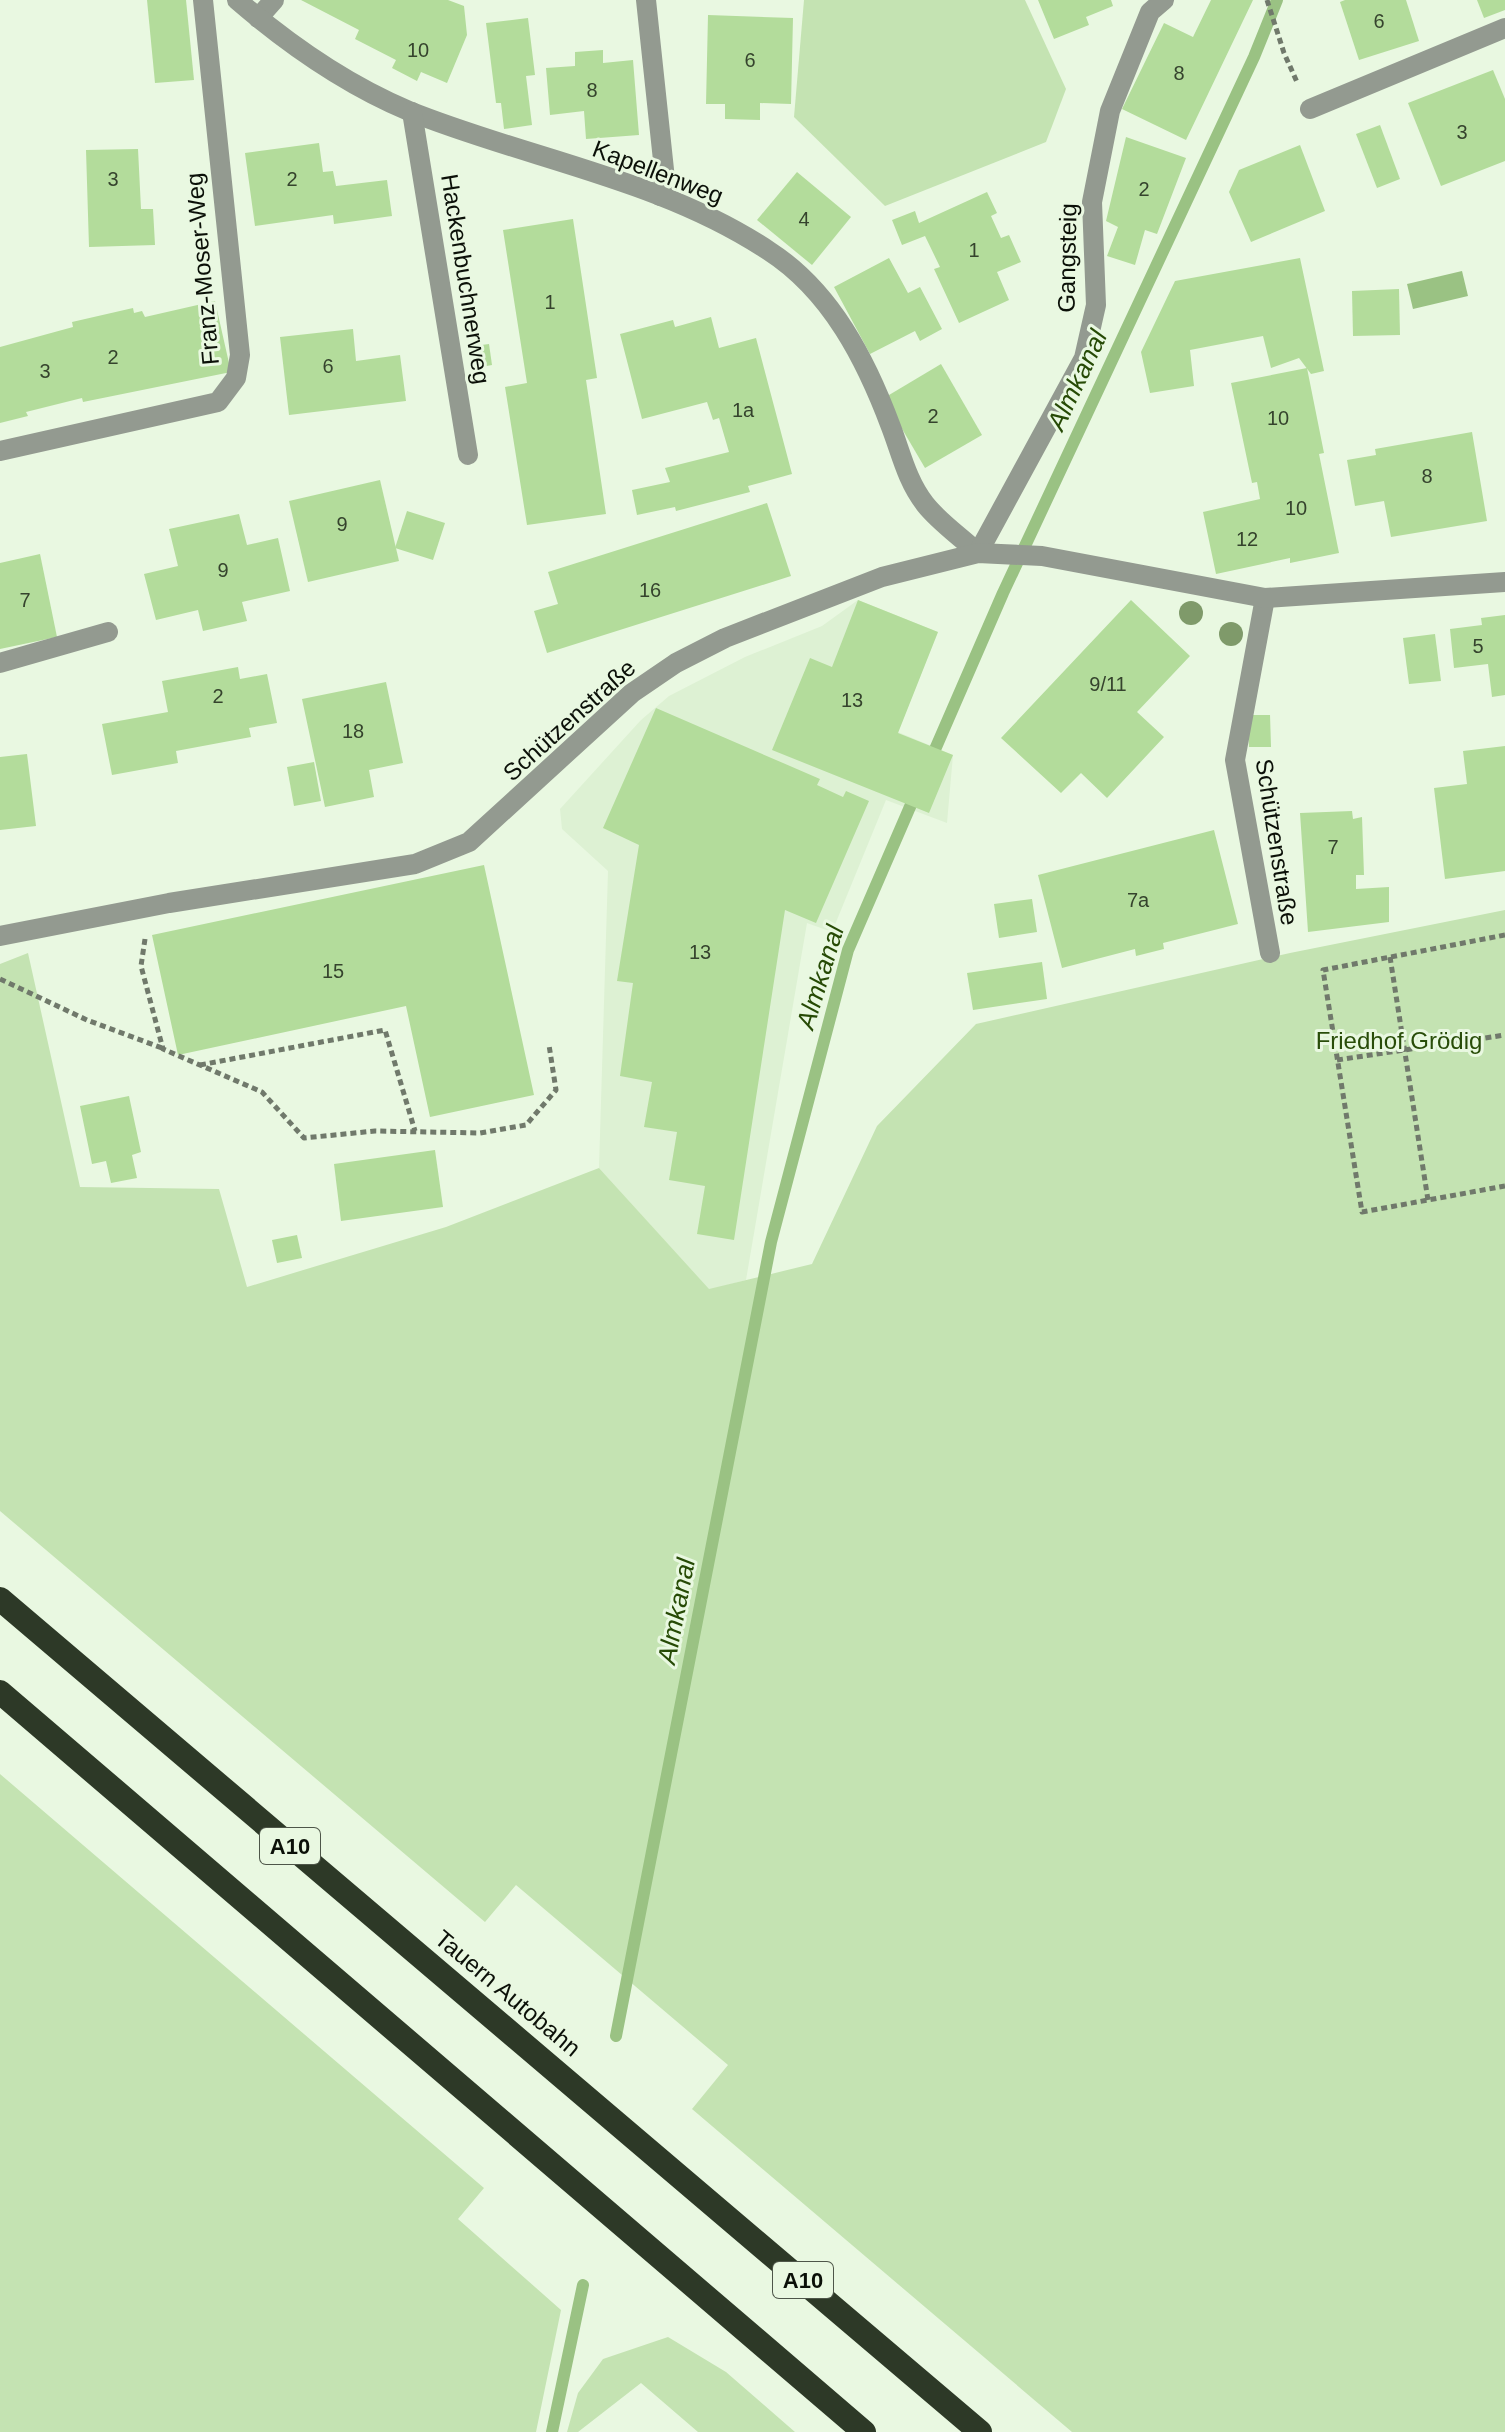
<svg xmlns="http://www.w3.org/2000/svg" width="1505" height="2432" font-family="Arial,sans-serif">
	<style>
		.built { fill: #ddf1d3 }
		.green { fill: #c4e3b2 }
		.water { fill: #9ac283 }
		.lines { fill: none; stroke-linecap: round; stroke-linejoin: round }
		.stream { stroke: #9ac283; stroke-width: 12 }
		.building { fill: #b3dc9b }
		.path { stroke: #70796b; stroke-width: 5; stroke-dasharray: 6 4; stroke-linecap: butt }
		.service { stroke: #939a90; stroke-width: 20 }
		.minor { stroke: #939a90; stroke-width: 20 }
		.motorway { stroke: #2d3927; stroke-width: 24 }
		.tree { fill: #7f9a6a }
		.labels { text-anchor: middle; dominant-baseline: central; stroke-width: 6; stroke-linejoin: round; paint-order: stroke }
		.number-label { font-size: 20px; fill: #35432d }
		.shield { fill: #e9f8e1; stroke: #4e5649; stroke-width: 2 }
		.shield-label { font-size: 22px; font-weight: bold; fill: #0b1008 }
		.street-label { font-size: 24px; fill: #0b1008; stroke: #e9f8e1 }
		.park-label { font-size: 24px; fill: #294d09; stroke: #e9f8e1 }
		.water-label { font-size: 26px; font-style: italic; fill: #264a05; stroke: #e9f8e1 }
	</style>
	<rect width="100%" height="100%" fill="#e9f8e1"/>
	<!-- built -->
	<path class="built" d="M 858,600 L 938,632 L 898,732 L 953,755 L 947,823 L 886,800 L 832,932 L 807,923 L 746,1280 L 709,1290 L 599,1168 L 608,871 L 562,829 L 560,809 L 641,720 L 669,696 L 745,657 L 822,626 Z"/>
	<!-- green -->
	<g class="green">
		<path d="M 804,0 L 1025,0 L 1066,89 L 1046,142 L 885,206 L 794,117 Z"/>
		<path d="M 1505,910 L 1505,2432 L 1072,2432 L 692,2109 L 728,2065 L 516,1885 L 485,1922 L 0,1511 L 0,964 L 28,953 L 80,1187 L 219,1189 L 247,1287 L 446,1227 L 599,1168 L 709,1289 L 812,1264 L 877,1126 L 976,1024 L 1290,953 Z"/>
		<path d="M 0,1774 L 484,2188 L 458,2219 L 561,2310 L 536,2432 L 0,2432 Z"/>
		<path d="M 668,2337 L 726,2372 L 795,2432 L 698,2432 L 641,2383 L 578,2432 L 567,2432 L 578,2393 L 603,2359 Z"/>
	</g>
	<!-- water -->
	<path class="water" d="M 1462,271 L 1468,296 L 1413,309 L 1407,284 Z"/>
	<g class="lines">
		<!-- stream -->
		<g class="stream">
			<path d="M 930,761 L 1003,593 L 1254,57 L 1277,0"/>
			<path d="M 616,2036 L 771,1242 L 848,950 L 916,793"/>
			<path d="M 552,2432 L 583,2285"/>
		</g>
	</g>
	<!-- building -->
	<g class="building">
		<path d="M 147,0 L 186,0 L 194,80 L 155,83 Z"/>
		<path d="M 301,0 L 448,0 L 464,6 L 467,35 L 447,83 L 421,72 L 417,81 L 392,68 L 396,60 L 355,39 L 359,30 Z"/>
		<path d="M 1038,0 L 1111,0 L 1113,6 L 1086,17 L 1089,25 L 1054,39 Z"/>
		<path d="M 1211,0 L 1253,0 L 1186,140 L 1122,109 L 1164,23 L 1193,37 Z"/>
		<path d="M 1345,0 L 1406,0 L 1419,41 L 1359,60 L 1340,2 Z"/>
		<path d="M 1477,0 L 1505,0 L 1505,10 L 1484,18 Z"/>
		<path d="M 708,15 L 793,18 L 791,104 L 760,103 L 760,120 L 725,119 L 725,104 L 706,104 Z"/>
		<path d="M 528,18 L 535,75 L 526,76 L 532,125 L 504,129 L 501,103 L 496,103 L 486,23 Z"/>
		<path d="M 603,50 L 603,63 L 633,60 L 639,135 L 586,139 L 584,111 L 550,115 L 546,68 L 575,66 L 575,52 Z"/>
		<path d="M 1493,70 L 1505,99 L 1505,161 L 1441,186 L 1408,103 Z"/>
		<path d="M 1380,125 L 1400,179 L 1377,188 L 1356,134 Z"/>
		<path d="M 1126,137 L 1186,158 L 1157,234 L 1145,230 L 1135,265 L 1107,256 L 1118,227 L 1106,221 Z"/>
		<path d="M 319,143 L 323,172 L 333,171 L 336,186 L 387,180 L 392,216 L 334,224 L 333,215 L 255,226 L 245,153 Z"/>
		<path d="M 1300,145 L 1325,211 L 1251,242 L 1229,192 L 1239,170 Z"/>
		<path d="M 138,149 L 141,209 L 153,209 L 155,245 L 89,247 L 86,150 Z"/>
		<path d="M 797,172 L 851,217 L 812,265 L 757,220 Z"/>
		<path d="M 987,192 L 997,213 L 991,216 L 1001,238 L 1009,235 L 1021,262 L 997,272 L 1009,300 L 959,323 L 934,269 L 940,267 L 925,236 L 902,245 L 892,220 L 915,211 L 919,223 Z"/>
		<path d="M 573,219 L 597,378 L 586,380 L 606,514 L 527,525 L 505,387 L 527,383 L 503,230 Z"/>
		<path d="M 889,258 L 908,293 L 920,287 L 942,329 L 920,341 L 915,331 L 870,354 L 834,287 Z"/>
		<path d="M 1300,258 L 1324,371 L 1311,374 L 1299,358 L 1271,368 L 1263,336 L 1190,350 L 1194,386 L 1150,393 L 1141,352 L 1175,281 Z"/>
		<path d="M 1399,289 L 1400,335 L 1353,336 L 1352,291 Z"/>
		<path d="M 215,301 L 231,372 L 83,402 L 82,398 L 26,412 L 28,416 L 0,423 L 0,347 L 73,327 L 72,322 L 133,308 L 134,313 L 142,311 L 145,317 Z"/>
		<path d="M 711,317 L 719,348 L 756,338 L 792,474 L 748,486 L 750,492 L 676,511 L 675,507 L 637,515 L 632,490 L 670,482 L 665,468 L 729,452 L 719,418 L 713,420 L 707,402 L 642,419 L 620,334 L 673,320 L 675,327 Z"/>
		<path d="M 353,329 L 356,361 L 400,355 L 406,401 L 289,415 L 280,337 Z"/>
		<path d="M 489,344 L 492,365 L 476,368 L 474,346 Z"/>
		<path d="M 941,364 L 982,435 L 925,468 L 884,398 Z"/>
		<path d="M 1307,368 L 1324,453 L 1319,454 L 1339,553 L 1290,563 L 1290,558 L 1216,574 L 1203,512 L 1260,499 L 1257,482 L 1252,483 L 1231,383 Z"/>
		<path d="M 1472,432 L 1487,521 L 1391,537 L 1384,501 L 1355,506 L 1347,460 L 1376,455 L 1375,449 Z"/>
		<path d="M 380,480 L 399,561 L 308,582 L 289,501 Z"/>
		<path d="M 767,503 L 791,576 L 547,653 L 534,611 L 558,604 L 548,572 Z"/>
		<path d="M 407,511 L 445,523 L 433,560 L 395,548 Z"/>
		<path d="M 239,514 L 247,545 L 278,538 L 290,591 L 242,602 L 247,621 L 203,631 L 198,610 L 156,620 L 144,574 L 178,566 L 169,529 Z"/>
		<path d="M 40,554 L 57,637 L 0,649 L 0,563 Z"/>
		<path d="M 858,600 L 938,632 L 898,733 L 953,755 L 929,813 L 772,750 L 810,658 L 832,667 Z"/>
		<path d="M 1131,600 L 1190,656 L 1137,712 L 1164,737 L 1107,798 L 1081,773 L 1061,793 L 1001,738 Z"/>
		<path d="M 1505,615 L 1505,695 L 1492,697 L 1488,664 L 1454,668 L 1450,629 L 1482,625 L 1481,618 Z"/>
		<path d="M 1435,634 L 1441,681 L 1409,684 L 1403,638 Z"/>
		<path d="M 238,667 L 240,679 L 267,674 L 277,723 L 249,728 L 251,737 L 176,751 L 178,763 L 112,775 L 102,724 L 168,712 L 162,681 Z"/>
		<path d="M 386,682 L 403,763 L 369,770 L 374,797 L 325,807 L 302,699 Z"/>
		<path d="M 656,708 L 820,779 L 817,785 L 843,797 L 846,791 L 869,801 L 816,923 L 785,910 L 734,1240 L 697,1234 L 705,1186 L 669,1180 L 677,1132 L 644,1127 L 652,1082 L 620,1076 L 633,983 L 617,981 L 639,845 L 603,828 Z"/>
		<path d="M 1247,715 L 1270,715 L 1271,747 L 1249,747 Z"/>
		<path d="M 1505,746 L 1505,871 L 1445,879 L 1434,788 L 1467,784 L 1463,751 Z"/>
		<path d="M 27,754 L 36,826 L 0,830 L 0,757 Z"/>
		<path d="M 314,762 L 321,801 L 294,806 L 287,767 Z"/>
		<path d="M 1352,811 L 1353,819 L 1362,817 L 1364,875 L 1356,875 L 1356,889 L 1389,887 L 1389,922 L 1308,932 L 1300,813 Z"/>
		<path d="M 1214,830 L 1238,924 L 1163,943 L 1164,949 L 1136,956 L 1135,949 L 1062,968 L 1038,875 Z"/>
		<path d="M 484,865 L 534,1095 L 430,1117 L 406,1006 L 178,1055 L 152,935 Z"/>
		<path d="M 1032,899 L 1037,932 L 999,938 L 994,904 Z"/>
		<path d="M 1042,962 L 1047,999 L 973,1010 L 967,973 Z"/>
		<path d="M 129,1096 L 141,1152 L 132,1155 L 137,1178 L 111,1183 L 106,1161 L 92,1164 L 80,1106 Z"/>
		<path d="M 435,1150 L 443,1207 L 341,1221 L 334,1164 Z"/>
		<path d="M 297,1235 L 302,1258 L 277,1263 L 272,1240 Z"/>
	</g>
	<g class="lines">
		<!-- path -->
		<g class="path">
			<path d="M 1267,0 L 1284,53 L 1297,82"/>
			<path d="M 1505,935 L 1323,970 L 1362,1212 L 1505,1186"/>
			<path d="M 145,939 L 141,966 L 163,1049 L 262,1092 L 304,1138 L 375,1131 L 480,1133 L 526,1125 L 556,1090 L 549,1045"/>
			<path d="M 1390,957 L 1428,1200"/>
			<path d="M 0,979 L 87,1020 L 162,1048"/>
			<path d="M 1337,1060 L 1505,1035"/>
			<path d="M 200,1065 L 385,1030 L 415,1131"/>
		</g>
		<!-- service -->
		<g class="service">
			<path d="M 646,0 L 665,179 L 660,196"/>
			<path d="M 258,18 L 274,0"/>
		</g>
		<!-- minor -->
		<g class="minor">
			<path d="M 237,0 C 288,44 347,85 409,111 C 528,159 661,179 769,251 C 831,291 866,360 891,427 C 901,453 907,481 925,504 C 939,522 961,537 978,553"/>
			<path d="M 1310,109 L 1505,28"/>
			<path d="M 412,112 L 468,455"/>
			<path d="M 0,451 L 218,402 L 236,378 L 240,355 L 203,0"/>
			<path d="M 978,553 L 1084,358 L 1096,305 L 1092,202 L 1110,111 L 1150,12 L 1164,0"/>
			<path d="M 1265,598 L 1235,760 L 1270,953"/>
			<path d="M 0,663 L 108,632"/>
			<path d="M 0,936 L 169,903 L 415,864 L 469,842 L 632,693 L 676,663 L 725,638 L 882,577 L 978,553 L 1042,556 L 1265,598 L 1505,582"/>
		</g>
		<!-- motorway -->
		<g class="motorway">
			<path d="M 0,1599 L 980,2432"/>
			<path d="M 0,1692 L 864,2432"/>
		</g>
	</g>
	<!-- trees -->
	<g class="tree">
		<circle cx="1191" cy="613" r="12"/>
		<circle cx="1231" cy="634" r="12"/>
	</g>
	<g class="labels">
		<!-- number labels -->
		<g class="number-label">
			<text x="1379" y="21">6</text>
			<text x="418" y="50">10</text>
			<text x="750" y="60">6</text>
			<text x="1179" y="73">8</text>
			<text x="592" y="90">8</text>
			<text x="1462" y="132">3</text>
			<text x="113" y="179">3</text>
			<text x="292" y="179">2</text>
			<text x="1144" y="189">2</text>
			<text x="804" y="219">4</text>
			<text x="974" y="250">1</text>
			<text x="550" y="302">1</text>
			<text x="113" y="357">2</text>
			<text x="328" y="366">6</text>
			<text x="45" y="371">3</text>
			<text x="743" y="410">1a</text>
			<text x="933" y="416">2</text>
			<text x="1278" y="418">10</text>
			<text x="1427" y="476">8</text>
			<text x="1296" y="508">10</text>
			<text x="342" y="524">9</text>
			<text x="1247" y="539">12</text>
			<text x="223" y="570">9</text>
			<text x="650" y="590">16</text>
			<text x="25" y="600">7</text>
			<text x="1478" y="646">5</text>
			<text x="1108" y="684">9/11</text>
			<text x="218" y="696">2</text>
			<text x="852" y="700">13</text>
			<text x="353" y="731">18</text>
			<text x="1333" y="847">7</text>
			<text x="1138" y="900">7a</text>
			<text x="700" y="952">13</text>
			<text x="333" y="971">15</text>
		</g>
		<!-- shield labels -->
		<g class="shield">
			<rect x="260" y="1828" width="60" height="36" rx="6"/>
			<rect x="773" y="2262" width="60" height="36" rx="6"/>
		</g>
		<g class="shield-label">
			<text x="290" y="1846">A10</text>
			<text x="803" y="2280">A10</text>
		</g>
		<!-- street labels -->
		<g class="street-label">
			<text transform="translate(658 172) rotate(21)">Kapellenweg</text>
			<text transform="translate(1067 258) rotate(-89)">Gangsteig</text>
			<text transform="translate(202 269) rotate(-95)">Franz-Moser-Weg</text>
			<text transform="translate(466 279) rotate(81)">Hackenbuchnerweg</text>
			<text transform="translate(569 720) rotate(-42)">Schützenstraße</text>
			<text transform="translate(1277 842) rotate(81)">Schützenstraße</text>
			<text transform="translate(508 1993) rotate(40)">Tauern Autobahn</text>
		</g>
		<!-- park labels -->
		<g class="park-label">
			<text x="1399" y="1040">Friedhof Grödig</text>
		</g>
		<!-- water labels -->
		<g class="water-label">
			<text transform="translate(1077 380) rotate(-65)">Almkanal</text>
			<text transform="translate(820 977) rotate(-73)">Almkanal</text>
			<text transform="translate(676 1611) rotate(-79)">Almkanal</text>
		</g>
	</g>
</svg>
